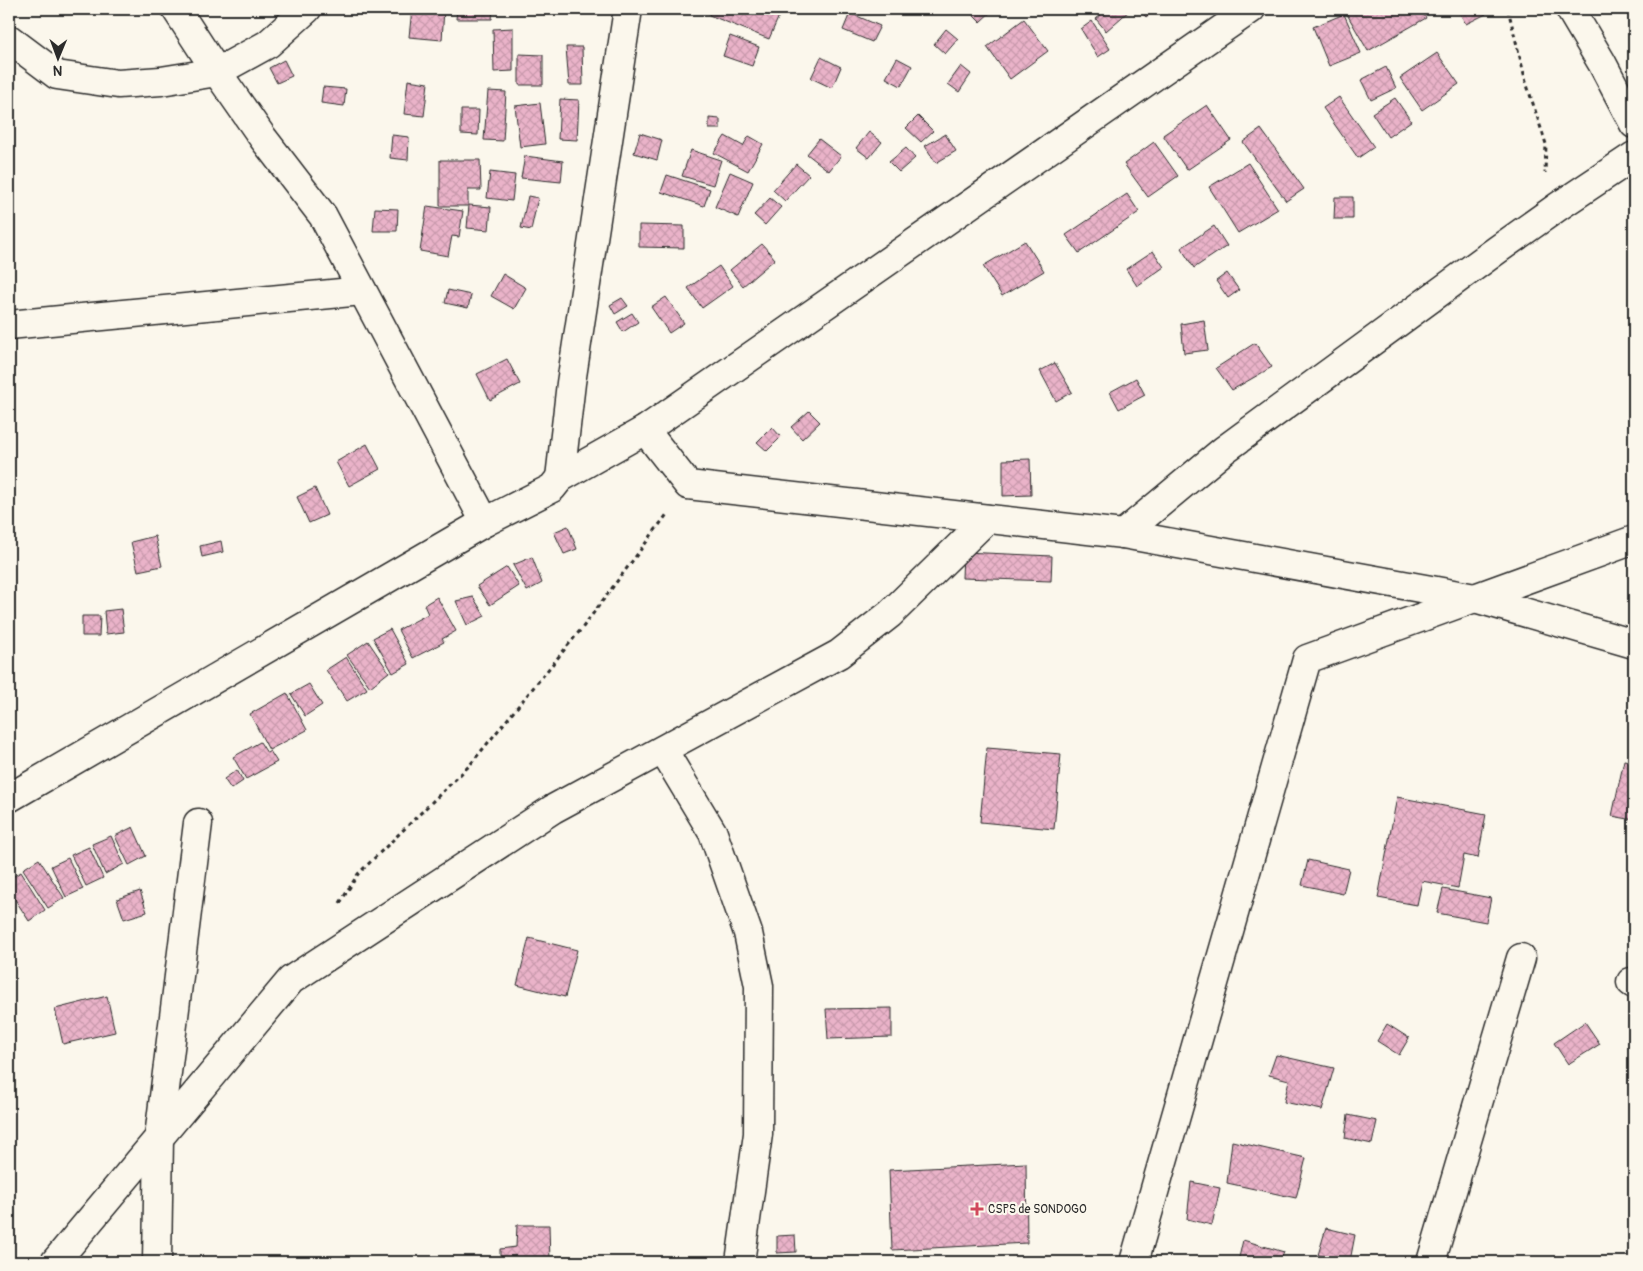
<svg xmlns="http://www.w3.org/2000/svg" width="1643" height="1271" font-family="Pangolin,sans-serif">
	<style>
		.building { fill: url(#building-cross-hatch); stroke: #2b2b2b }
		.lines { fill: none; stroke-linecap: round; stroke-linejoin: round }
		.street-casing { stroke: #2b2b2b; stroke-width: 31 }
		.secondary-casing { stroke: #2b2b2b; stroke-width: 31 }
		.path { stroke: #2b2b2b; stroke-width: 3; stroke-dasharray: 4 4; stroke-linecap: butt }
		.street { stroke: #fbf7ec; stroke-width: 28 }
		.secondary { stroke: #fbf7ec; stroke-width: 28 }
		.poi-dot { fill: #d1495b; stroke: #fbf7ec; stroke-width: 2 }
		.labels { text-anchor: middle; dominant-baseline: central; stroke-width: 4.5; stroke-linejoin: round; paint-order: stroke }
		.poi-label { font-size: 12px; fill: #2b2b2b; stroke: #fbf7ec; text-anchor: start }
	</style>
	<defs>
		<pattern id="building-cross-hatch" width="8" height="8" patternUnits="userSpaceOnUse" patternTransform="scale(1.25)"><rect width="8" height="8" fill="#eab3c9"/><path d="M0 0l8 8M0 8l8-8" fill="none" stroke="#c99aad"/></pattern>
	</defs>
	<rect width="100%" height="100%" fill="#fbf7ec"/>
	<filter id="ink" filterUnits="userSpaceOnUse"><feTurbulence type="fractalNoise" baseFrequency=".02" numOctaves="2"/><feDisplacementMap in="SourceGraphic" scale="10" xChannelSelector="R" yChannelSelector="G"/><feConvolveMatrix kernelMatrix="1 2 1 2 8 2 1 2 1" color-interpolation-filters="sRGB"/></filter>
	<g filter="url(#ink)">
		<!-- building -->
		<g class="building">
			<path d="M 412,9 L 444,9 L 442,40 L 409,37 Z"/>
			<path d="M 457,9 L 493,9 L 492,19 L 456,19 Z"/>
			<path d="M 712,9 L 762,9 L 779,16 L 769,39 L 709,15 Z"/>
			<path d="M 967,9 L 994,9 L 980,22 Z"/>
			<path d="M 1108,9 L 1129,9 L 1130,10 L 1106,31 L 1096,19 Z"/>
			<path d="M 1138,9 L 1155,9 L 1146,17 Z"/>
			<path d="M 1344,9 L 1421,9 L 1426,18 L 1368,51 Z"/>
			<path d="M 1457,9 L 1483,9 L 1486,14 L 1466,24 Z"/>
			<path d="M 850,13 L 880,26 L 872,42 L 843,30 Z"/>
			<path d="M 1344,14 L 1361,53 L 1329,66 L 1313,27 Z"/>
			<path d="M 1024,19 L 1048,51 L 1010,79 L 987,47 Z"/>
			<path d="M 1092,21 L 1110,49 L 1098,57 L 1081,29 Z"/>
			<path d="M 513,28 L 513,71 L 494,72 L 493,29 Z"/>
			<path d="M 946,29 L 958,39 L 945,54 L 934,44 Z"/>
			<path d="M 730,36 L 759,47 L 752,66 L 723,56 Z"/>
			<path d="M 566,47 L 582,47 L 583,85 L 569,85 Z"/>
			<path d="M 1437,53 L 1459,84 L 1422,110 L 1400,78 Z"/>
			<path d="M 519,54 L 543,55 L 543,85 L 519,85 Z"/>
			<path d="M 821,57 L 841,67 L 832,88 L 811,78 Z"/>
			<path d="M 897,58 L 912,66 L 901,86 L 886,78 Z"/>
			<path d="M 284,60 L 292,76 L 277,83 L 269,68 Z"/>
			<path d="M 961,66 L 971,74 L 959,92 L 948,84 Z"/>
			<path d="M 1386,67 L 1396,88 L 1371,100 L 1361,80 Z"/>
			<path d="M 408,80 L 428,83 L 424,116 L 404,114 Z"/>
			<path d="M 323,87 L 346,89 L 344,106 L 321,103 Z"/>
			<path d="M 488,91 L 506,92 L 503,141 L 484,140 Z"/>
			<path d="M 1339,97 L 1374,147 L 1358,158 L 1323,108 Z"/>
			<path d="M 1395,98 L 1411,121 L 1388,137 L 1372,113 Z"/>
			<path d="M 560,99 L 579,100 L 577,140 L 558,139 Z"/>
			<path d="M 540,103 L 545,144 L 520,147 L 515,106 Z"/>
			<path d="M 1207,105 L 1231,140 L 1187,170 L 1163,135 Z"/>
			<path d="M 461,110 L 479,110 L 478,135 L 461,134 Z"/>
			<path d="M 918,116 L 933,131 L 921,142 L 906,128 Z"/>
			<path d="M 709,118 L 720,119 L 720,129 L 709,129 Z"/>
			<path d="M 1261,129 L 1304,189 L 1286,201 L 1243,142 Z"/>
			<path d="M 869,132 L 882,142 L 869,158 L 856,148 Z"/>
			<path d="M 640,133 L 662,140 L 657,160 L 634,153 Z"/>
			<path d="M 945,134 L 956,151 L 936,163 L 925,146 Z"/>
			<path d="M 392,135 L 409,137 L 408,160 L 390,158 Z"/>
			<path d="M 725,136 L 743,146 L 749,136 L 763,144 L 748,171 L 714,153 Z"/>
			<path d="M 819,139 L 841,156 L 829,171 L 807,154 Z"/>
			<path d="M 1154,142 L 1178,176 L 1148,197 L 1124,164 Z"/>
			<path d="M 906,148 L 915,158 L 899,172 L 889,162 Z"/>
			<path d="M 691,150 L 721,160 L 713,185 L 682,176 Z"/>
			<path d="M 525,156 L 563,161 L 561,182 L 521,178 Z"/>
			<path d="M 440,160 L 480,160 L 481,190 L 468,190 L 468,206 L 440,206 Z"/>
			<path d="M 1248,163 L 1278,209 L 1238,233 L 1209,187 Z"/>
			<path d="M 796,164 L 809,175 L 785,201 L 773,190 Z"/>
			<path d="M 490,172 L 515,175 L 512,201 L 487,198 Z"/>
			<path d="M 730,172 L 753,182 L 738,217 L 715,207 Z"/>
			<path d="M 667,175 L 710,189 L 704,206 L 661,192 Z"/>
			<path d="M 1127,194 L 1139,212 L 1079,253 L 1066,235 Z"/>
			<path d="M 528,196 L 538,198 L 531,230 L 521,228 Z"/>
			<path d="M 1335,197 L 1353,197 L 1353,219 L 1334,219 Z"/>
			<path d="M 770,198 L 781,207 L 765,225 L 754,215 Z"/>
			<path d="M 469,205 L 491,207 L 489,230 L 467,228 Z"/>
			<path d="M 427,206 L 463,211 L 459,237 L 452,236 L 448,256 L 420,251 Z"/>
			<path d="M 375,208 L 398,209 L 397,231 L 373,231 Z"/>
			<path d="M 639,225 L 684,226 L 684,248 L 639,247 Z"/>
			<path d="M 1214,226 L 1227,246 L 1194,268 L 1181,248 Z"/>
			<path d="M 1025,241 L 1044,271 L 1002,296 L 983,266 Z"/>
			<path d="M 762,244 L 775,259 L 743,286 L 730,270 Z"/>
			<path d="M 1153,251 L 1164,267 L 1137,286 L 1126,269 Z"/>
			<path d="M 719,266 L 733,286 L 702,308 L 688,288 Z"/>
			<path d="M 1227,273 L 1239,290 L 1228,298 L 1216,281 Z"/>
			<path d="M 503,274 L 526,288 L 514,309 L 491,296 Z"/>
			<path d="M 448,290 L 471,295 L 468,308 L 445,303 Z"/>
			<path d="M 666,297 L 684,323 L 669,333 L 651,307 Z"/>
			<path d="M 622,298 L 628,306 L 615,314 L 610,305 Z"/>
			<path d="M 632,313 L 638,322 L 623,332 L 617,322 Z"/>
			<path d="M 1204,320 L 1208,350 L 1184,353 L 1181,324 Z"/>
			<path d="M 1255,343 L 1272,367 L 1232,390 L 1216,368 Z"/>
			<path d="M 507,359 L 520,384 L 490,400 L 477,374 Z"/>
			<path d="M 1055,363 L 1072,392 L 1056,401 L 1040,371 Z"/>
			<path d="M 1136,378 L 1145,395 L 1119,409 L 1110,392 Z"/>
			<path d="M 809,411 L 820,422 L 802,439 L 791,427 Z"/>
			<path d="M 772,427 L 781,437 L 767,451 L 757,442 Z"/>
			<path d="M 367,444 L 380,469 L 349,486 L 336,462 Z"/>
			<path d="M 1030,459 L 1031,495 L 1003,496 L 1003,460 Z"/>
			<path d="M 315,488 L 327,515 L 309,523 L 297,497 Z"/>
			<path d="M 568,526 L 577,549 L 564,554 L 554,532 Z"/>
			<path d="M 155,536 L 162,566 L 138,571 L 131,542 Z"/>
			<path d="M 221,541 L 223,552 L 202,557 L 200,546 Z"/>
			<path d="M 963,552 L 1052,556 L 1051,581 L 962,578 Z"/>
			<path d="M 532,557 L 542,583 L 527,591 L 513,565 Z"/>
			<path d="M 507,567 L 519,586 L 490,605 L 477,586 Z"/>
			<path d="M 437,597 L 456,631 L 442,639 L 444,642 L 413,658 L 398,630 L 428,614 L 424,605 Z"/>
			<path d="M 473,597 L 485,616 L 467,625 L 456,601 Z"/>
			<path d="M 121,609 L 124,632 L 106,634 L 104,611 Z"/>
			<path d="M 82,616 L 100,616 L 99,636 L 82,636 Z"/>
			<path d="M 390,629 L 409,664 L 393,673 L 373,638 Z"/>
			<path d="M 368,641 L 389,672 L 370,687 L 347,655 Z"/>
			<path d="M 346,657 L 367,689 L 347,701 L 326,670 Z"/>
			<path d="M 309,684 L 322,705 L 305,716 L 291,694 Z"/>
			<path d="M 287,693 L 307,730 L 269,750 L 250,714 Z"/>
			<path d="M 260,742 L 267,753 L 270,751 L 277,762 L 246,779 L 233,757 Z"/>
			<path d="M 987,748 L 1061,754 L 1054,829 L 980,822 Z"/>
			<path d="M 1624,760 L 1634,762 L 1634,820 L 1612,816 Z"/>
			<path d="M 237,770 L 243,781 L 231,789 L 224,779 Z"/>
			<path d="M 1397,797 L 1486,814 L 1478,858 L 1464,855 L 1458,888 L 1422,881 L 1417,905 L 1378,898 Z"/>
			<path d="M 133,827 L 146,856 L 129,865 L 115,836 Z"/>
			<path d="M 111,836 L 124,864 L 105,874 L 92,844 Z"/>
			<path d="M 89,847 L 103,878 L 86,886 L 71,855 Z"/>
			<path d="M 68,858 L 83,889 L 66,897 L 51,866 Z"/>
			<path d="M 39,859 L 64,898 L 48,908 L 23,869 Z"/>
			<path d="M 1308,860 L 1349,869 L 1343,894 L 1302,885 Z"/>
			<path d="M 21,872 L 45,910 L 29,921 L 9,890 L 9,879 Z"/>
			<path d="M 1443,889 L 1491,898 L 1486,922 L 1437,913 Z"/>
			<path d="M 140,891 L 147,912 L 124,919 L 117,899 Z"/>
			<path d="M 529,938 L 577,950 L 565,997 L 517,985 Z"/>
			<path d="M 107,996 L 115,1032 L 63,1044 L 55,1009 Z"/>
			<path d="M 892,1008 L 892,1037 L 828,1039 L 826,1009 Z"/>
			<path d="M 1585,1022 L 1600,1044 L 1568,1064 L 1554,1043 Z"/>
			<path d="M 1387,1024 L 1409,1038 L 1399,1055 L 1377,1041 Z"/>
			<path d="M 1276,1055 L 1334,1068 L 1322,1110 L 1284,1102 L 1289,1080 L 1269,1075 Z"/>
			<path d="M 1348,1115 L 1377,1121 L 1372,1144 L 1345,1138 Z"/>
			<path d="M 1232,1141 L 1306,1158 L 1296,1198 L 1227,1183 Z"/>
			<path d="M 1026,1163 L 1027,1243 L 892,1250 L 889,1170 Z"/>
			<path d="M 1191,1182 L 1220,1188 L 1212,1225 L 1187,1219 Z"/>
			<path d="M 517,1225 L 549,1225 L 550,1262 L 500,1262 L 500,1249 L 516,1247 Z"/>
			<path d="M 1326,1228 L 1355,1235 L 1350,1261 L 1318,1255 Z"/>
			<path d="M 795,1235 L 796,1252 L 777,1253 L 777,1236 Z"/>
			<path d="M 1243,1240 L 1284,1252 L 1280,1262 L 1238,1262 Z"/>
		</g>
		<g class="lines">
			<defs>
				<g id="street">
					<path d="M 176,9 L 217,72 L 263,138 L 323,216 L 485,522"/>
					<path d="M 1570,9 L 1602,63 L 1634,124"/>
					<path d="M 9,39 L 57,75 L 118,84 L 161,81 L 217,72 L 268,44 L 307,9"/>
					<path d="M 9,325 L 362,291"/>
					<path d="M 645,430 L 688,485 L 1123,534 L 1475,598 L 1634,644"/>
					<path d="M 560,478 L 571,383 L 628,9"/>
					<path d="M 1123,534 L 1224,450 L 1497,250 L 1559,206 L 1634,156"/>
					<path d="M 663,750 L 713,833 L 748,933 L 759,986 L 758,1134 L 740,1262"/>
					<path d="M 1631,982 L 1634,984"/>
					<path d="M 55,1262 L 291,980 L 553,809 L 839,654 L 890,614 L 987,519"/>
					<path d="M 157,1262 L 159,1137 L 198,823"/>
					<path d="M 1134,1262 L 1307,659 L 1634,540"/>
					<path d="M 1431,1262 L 1521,958"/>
				</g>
				<path id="secondary" d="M 9,798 L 485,522 L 552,488 L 560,478 L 645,430 L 1251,9"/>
			</defs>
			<!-- street casing -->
			<use href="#street" class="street-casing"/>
			<!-- secondary casing -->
			<use href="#secondary" class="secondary-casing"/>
			<!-- path -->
			<g class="path">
				<path d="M 1508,9 L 1526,82 L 1546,144 L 1545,173"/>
				<path d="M 340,903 L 358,874 L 469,766 L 583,627 L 668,513"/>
			</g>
			<!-- street -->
			<use href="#street" class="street"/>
			<!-- secondary -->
			<use href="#secondary" class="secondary"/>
		</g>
	</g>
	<!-- markers -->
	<path class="poi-dot" d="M974.5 1201.5h5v5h5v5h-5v5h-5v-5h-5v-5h5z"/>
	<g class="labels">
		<!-- poi labels -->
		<g class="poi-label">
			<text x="988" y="1209">CSPS de SONDOGO</text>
		</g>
	</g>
	<!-- margin -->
	<rect width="1643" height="1271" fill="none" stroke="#fbf7ec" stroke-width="30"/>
	<rect x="15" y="15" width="1613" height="1241" fill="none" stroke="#2b2b2b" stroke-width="2" filter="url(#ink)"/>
	<!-- north arrow -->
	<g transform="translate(58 58) rotate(181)" stroke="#fbf7ec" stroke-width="4" paint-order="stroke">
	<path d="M0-4L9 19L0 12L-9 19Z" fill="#2b2b2b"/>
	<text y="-8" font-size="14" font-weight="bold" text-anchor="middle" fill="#2b2b2b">N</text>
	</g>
</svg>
